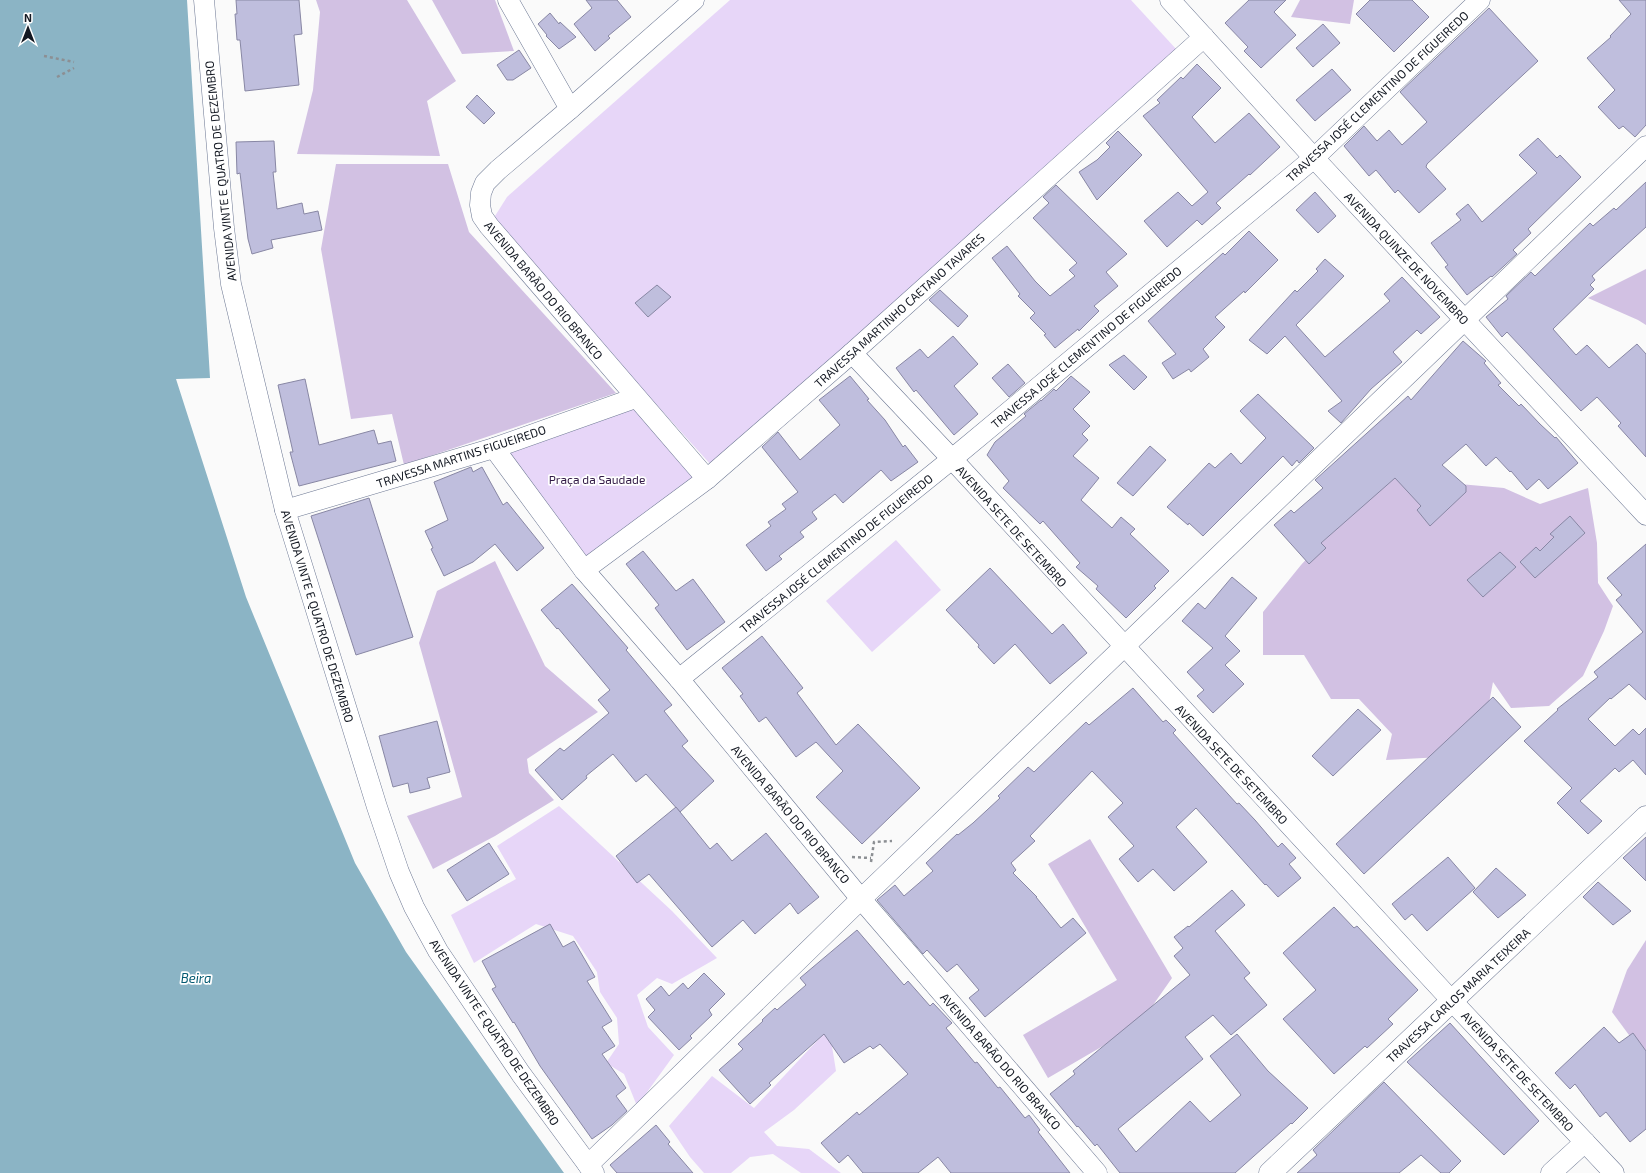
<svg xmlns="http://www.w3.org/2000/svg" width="1646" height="1173" font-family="'Exo 2',sans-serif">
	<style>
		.green { fill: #e7d6f8 }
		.forest { fill: #d2c1e3 }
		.water { fill: #8bb4c5 }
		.building { fill: #bfbedd; stroke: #8887a4 }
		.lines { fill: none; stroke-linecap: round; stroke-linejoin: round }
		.minor-casing { stroke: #6e7994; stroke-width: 21 }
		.tertiary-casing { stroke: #6e7994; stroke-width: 23 }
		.path { stroke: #8c8f93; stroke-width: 2.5; stroke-dasharray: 3 3; stroke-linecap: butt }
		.minor { stroke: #fff; stroke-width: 20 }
		.tertiary { stroke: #fff; stroke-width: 22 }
		.labels { text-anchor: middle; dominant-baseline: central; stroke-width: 3.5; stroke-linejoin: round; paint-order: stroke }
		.street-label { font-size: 12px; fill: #131822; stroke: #fff }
		.park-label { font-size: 12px; fill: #341c48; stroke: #fff }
		.water-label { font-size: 13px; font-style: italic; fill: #045a72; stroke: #fff }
	</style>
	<rect width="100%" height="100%" fill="#fafafa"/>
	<!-- green -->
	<g class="green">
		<path d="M 730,0 L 1131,0 L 1177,50 L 712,466 L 500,232 L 495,216 L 507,197 Z"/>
		<path d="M 634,402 L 700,479 L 584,563 L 500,450 Z"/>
		<path d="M 896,540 L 941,590 L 872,652 L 826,601 Z"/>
		<path d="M 559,806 L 672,911 L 717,958 L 672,984 L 657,978 L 637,995 L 648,1027 L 674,1055 L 637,1106 L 624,1074 L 606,1063 L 619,1044 L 617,1018 L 600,992 L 597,972 L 573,936 L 536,924 L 474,963 L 451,915 L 516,879 L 497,846 Z"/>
		<path d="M 829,1028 L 836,1071 L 794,1110 L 764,1132 L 777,1146 L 809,1149 L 841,1173 L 801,1173 L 773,1154 L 750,1157 L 731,1173 L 704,1173 L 690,1157 L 669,1126 L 712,1076 L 754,1108 Z"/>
	</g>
	<!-- forest -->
	<g class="forest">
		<path d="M 316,0 L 407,0 L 456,81 L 427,101 L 440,156 L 297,154 L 313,90 L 320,12 Z"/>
		<path d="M 432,0 L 495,0 L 514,51 L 462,54 Z"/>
		<path d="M 1300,0 L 1354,0 L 1350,24 L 1291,17 Z"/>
		<path d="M 336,164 L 448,164 L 469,232 L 616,393 L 404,465 L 392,414 L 351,419 L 321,249 Z"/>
		<path d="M 1646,269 L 1646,325 L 1638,320 L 1588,298 Z"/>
		<path d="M 1393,478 L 1504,488 L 1540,504 L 1588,488 L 1597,543 L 1598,583 L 1613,606 L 1604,631 L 1583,676 L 1549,706 L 1511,708 L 1493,682 L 1479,755 L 1386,760 L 1392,734 L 1359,699 L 1331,699 L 1304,655 L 1263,655 L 1263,612 L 1301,565 L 1323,541 Z"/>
		<path d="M 495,561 L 545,666 L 598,712 L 527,759 L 529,773 L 554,800 L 495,836 L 433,869 L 407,816 L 462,797 L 419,643 L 437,591 Z"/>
		<path d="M 1090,839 L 1172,978 L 1139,1025 L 1048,1078 L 1023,1035 L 1117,980 L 1048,864 Z"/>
		<path d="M 1646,940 L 1646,1058 L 1612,1012 L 1627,970 Z"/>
	</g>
	<!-- water -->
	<path class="water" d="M 0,0 L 187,0 L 210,378 L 176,379 L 246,597 L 355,863 L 406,952 L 564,1173 L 0,1173 Z"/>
	<!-- building -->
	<g class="building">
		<path d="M 236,0 L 299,0 L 302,34 L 294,35 L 299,85 L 245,91 L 240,40 L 237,40 L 235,14 L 237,14 Z"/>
		<path d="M 586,0 L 617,0 L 631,17 L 608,36 L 610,38 L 595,51 L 574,24 L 592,8 Z"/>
		<path d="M 1249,0 L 1286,0 L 1274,12 L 1296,35 L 1261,68 L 1244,51 L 1248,47 L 1225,23 Z"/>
		<path d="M 1370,0 L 1412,0 L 1429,17 L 1394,52 L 1356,14 Z"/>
		<path d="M 1619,0 L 1646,0 L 1646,125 L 1635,137 L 1623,126 L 1619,129 L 1598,107 L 1615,90 L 1587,58 L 1611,37 L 1610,36 L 1631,14 Z"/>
		<path d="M 1489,8 L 1538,61 L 1427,164 L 1426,167 L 1446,189 L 1419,213 L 1398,190 L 1395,193 L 1376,170 L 1369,176 L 1344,146 L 1364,126 L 1377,141 L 1389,130 L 1402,145 L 1427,122 L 1400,92 Z"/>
		<path d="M 550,13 L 559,24 L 560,22 L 576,37 L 559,49 L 546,36 L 547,35 L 538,24 Z"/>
		<path d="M 1323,24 L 1340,43 L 1313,67 L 1296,48 Z"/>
		<path d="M 519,50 L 531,68 L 513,80 L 507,80 L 497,65 Z"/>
		<path d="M 1197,64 L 1221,88 L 1192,117 L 1215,143 L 1249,113 L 1280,147 L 1250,175 L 1249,174 L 1216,203 L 1221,208 L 1202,225 L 1197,220 L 1167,247 L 1144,221 L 1178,192 L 1192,206 L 1208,192 L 1143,116 L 1160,103 L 1157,100 L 1181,77 L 1183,79 Z"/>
		<path d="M 1332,69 L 1351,90 L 1315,121 L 1296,100 Z"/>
		<path d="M 477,95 L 495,113 L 484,124 L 466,107 Z"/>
		<path d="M 1118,131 L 1142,155 L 1097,200 L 1079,172 L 1097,160 L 1110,147 L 1106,143 Z"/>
		<path d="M 1538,138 L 1557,158 L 1560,155 L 1581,177 L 1528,229 L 1531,233 L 1513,250 L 1517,254 L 1492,277 L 1491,276 L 1467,295 L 1445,267 L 1448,265 L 1431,243 L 1461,220 L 1456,214 L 1468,204 L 1482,222 L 1537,173 L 1519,155 Z"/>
		<path d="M 274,141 L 276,172 L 273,172 L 277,209 L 302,203 L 304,214 L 318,211 L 322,230 L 271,240 L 273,248 L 252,254 L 248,239 L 240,173 L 237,174 L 236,142 Z"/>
		<path d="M 1646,182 L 1646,227 L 1592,276 L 1595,280 L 1590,285 L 1594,289 L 1553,329 L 1576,355 L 1587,345 L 1609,368 L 1637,344 L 1646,354 L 1646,457 L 1618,426 L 1621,423 L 1597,397 L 1581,411 L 1507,332 L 1502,337 L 1486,317 L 1508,299 L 1506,296 L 1531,272 L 1535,276 L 1590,223 L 1593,226 L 1614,208 L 1616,210 Z"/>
		<path d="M 1056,185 L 1127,254 L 1106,272 L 1118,286 L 1094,306 L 1099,311 L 1079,331 L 1078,329 L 1055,348 L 1044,335 L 1046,334 L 1030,318 L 1035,313 L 1018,296 L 1020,294 L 992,258 L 1007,246 L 1035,281 L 1050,296 L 1075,276 L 1069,270 L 1077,263 L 1033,218 L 1049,203 L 1043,197 Z"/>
		<path d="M 1315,192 L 1336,216 L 1318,233 L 1296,210 Z"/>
		<path d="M 1249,231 L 1278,260 L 1245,293 L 1244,291 L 1215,317 L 1225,327 L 1203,349 L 1209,357 L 1191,372 L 1189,369 L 1173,379 L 1162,363 L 1176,354 L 1148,321 L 1223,253 L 1225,255 Z"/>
		<path d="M 1325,259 L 1344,276 L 1296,325 L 1325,357 L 1390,301 L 1384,294 L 1402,277 L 1440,317 L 1421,334 L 1417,330 L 1393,352 L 1402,362 L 1371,389 L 1341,423 L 1328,411 L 1342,401 L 1285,336 L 1267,354 L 1249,340 L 1295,290 L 1297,292 L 1318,271 L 1316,269 Z"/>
		<path d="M 657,285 L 671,297 L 648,317 L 635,303 Z"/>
		<path d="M 940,290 L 968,316 L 958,327 L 929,300 Z"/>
		<path d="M 953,336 L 978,364 L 954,386 L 978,414 L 954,435 L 916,390 L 914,392 L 896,368 L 920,349 L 928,358 Z"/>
		<path d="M 1463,341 L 1486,361 L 1484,363 L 1501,383 L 1498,385 L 1519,406 L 1521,404 L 1540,424 L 1555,438 L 1556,437 L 1578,463 L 1548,489 L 1539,479 L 1527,490 L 1511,471 L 1510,472 L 1496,457 L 1486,466 L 1466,444 L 1442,465 L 1466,486 L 1466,492 L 1430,526 L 1417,510 L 1421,506 L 1395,478 L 1321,543 L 1326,548 L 1309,564 L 1274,525 L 1291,510 L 1294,513 L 1323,488 L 1315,480 L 1408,396 L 1411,400 Z"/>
		<path d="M 1124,355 L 1147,377 L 1134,390 L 1109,365 Z"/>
		<path d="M 1008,364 L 1025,383 L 1009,397 L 992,378 Z"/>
		<path d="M 850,376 L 869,399 L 867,400 L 885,420 L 903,447 L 905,445 L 918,462 L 891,481 L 881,470 L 843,503 L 835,494 L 812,512 L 817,519 L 800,532 L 804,537 L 779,556 L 782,559 L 766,571 L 746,545 L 771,526 L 768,522 L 786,509 L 782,504 L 798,492 L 762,447 L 778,432 L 800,460 L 840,425 L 819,400 Z"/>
		<path d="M 1071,376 L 1090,392 L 1073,409 L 1090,426 L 1082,434 L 1088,440 L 1073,456 L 1099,478 L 1081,500 L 1112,528 L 1121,517 L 1135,529 L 1130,534 L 1169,571 L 1154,586 L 1156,588 L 1126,618 L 1096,589 L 1098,586 L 1076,567 L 1080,563 L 1043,521 L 1040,524 L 1003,488 L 1009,481 L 987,455 L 995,442 L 1026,416 L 1024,414 L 1041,400 L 1041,401 L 1054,389 L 1056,391 Z"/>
		<path d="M 305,379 L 319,445 L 374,430 L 378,444 L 391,441 L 396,461 L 299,486 L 290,452 L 293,452 L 278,385 Z"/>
		<path d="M 1258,394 L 1314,448 L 1299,463 L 1297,460 L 1292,466 L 1283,456 L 1203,536 L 1189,523 L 1188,525 L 1167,507 L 1209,463 L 1215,468 L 1231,453 L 1241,464 L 1266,438 L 1240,411 Z"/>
		<path d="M 1150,446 L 1166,460 L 1133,496 L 1117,483 Z"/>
		<path d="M 471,467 L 473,472 L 482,467 L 503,505 L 507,502 L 544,548 L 517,571 L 495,544 L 473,562 L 444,576 L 431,549 L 433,548 L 425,531 L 448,520 L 434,482 Z"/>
		<path d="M 369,498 L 413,637 L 356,655 L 311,516 Z"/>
		<path d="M 1570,516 L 1585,533 L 1535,578 L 1520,562 L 1536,547 L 1540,551 L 1554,537 L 1550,534 Z"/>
		<path d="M 1646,544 L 1646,700 L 1629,684 L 1611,699 L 1610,698 L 1588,719 L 1615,746 L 1633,729 L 1639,735 L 1646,728 L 1646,775 L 1633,760 L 1619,772 L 1615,768 L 1580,801 L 1602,821 L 1588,834 L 1557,803 L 1572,788 L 1524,741 L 1558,710 L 1557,709 L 1598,677 L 1594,672 L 1643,632 L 1616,600 L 1622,595 L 1607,578 Z"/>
		<path d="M 643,551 L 676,591 L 693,579 L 725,622 L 687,650 L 655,608 L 659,605 L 626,564 Z"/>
		<path d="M 1500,552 L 1516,567 L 1483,597 L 1467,580 Z"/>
		<path d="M 990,568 L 1052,634 L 1063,624 L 1087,653 L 1050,684 L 1015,644 L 994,664 L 978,647 L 979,645 L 946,610 Z"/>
		<path d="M 1232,577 L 1257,598 L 1225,636 L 1240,651 L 1225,665 L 1244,684 L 1213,713 L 1197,696 L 1204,690 L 1187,672 L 1213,648 L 1182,621 L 1198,603 L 1205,609 Z"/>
		<path d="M 572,584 L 628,648 L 626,650 L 672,705 L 664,711 L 688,741 L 682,746 L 714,781 L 680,812 L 646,774 L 636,782 L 613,754 L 586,776 L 587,778 L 562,800 L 535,770 L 560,748 L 564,751 L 609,713 L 598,700 L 610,690 L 558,628 L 557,629 L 541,610 Z"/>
		<path d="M 762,636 L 803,688 L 797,693 L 836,745 L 858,724 L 920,788 L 862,844 L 816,797 L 843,771 L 816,742 L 796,757 L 766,717 L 759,722 L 740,696 L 743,694 L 722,668 Z"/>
		<path d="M 1133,688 L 1163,722 L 1166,720 L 1176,730 L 1173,733 L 1237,804 L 1239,803 L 1255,820 L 1278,847 L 1282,843 L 1296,858 L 1289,864 L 1301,878 L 1278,897 L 1266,884 L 1265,885 L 1196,808 L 1176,827 L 1207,862 L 1174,891 L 1153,869 L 1138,882 L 1119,859 L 1134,846 L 1108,817 L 1123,803 L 1092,771 L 1030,836 L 1035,841 L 1011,863 L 1016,870 L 1013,873 L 1037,897 L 1036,897 L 1061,928 L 1073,918 L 1086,933 L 985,1017 L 969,998 L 979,990 L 957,964 L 947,972 L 927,950 L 923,954 L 877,900 L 895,885 L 904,896 L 933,871 L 926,863 L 957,834 L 958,835 L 973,823 L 1000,798 L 998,796 L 1028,767 L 1034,772 L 1086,722 L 1089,725 Z"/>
		<path d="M 1493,697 L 1521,727 L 1364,874 L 1336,844 Z"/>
		<path d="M 1358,709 L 1381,730 L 1333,776 L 1312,756 Z"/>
		<path d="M 437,721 L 450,772 L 427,778 L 430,788 L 410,793 L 408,783 L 393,787 L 379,736 Z"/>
		<path d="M 676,807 L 710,849 L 717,843 L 732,861 L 766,833 L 819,897 L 798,914 L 790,903 L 755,934 L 743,920 L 712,947 L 649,874 L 637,883 L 616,856 Z"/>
		<path d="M 1646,837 L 1646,881 L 1623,858 Z"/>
		<path d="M 489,843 L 509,874 L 467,901 L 447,870 Z"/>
		<path d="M 1448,857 L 1475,888 L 1427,931 L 1412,914 L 1405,920 L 1392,904 Z"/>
		<path d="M 1496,868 L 1526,895 L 1498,918 L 1473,892 Z"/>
		<path d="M 1598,882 L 1631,911 L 1613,925 L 1583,897 Z"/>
		<path d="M 1232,890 L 1245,905 L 1215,931 L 1250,973 L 1244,978 L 1267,1005 L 1231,1035 L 1213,1015 L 1185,1037 L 1203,1059 L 1118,1129 L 1136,1152 L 1190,1101 L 1210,1122 L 1241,1095 L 1210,1056 L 1237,1034 L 1268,1071 L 1308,1108 L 1292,1124 L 1291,1123 L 1235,1173 L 1120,1173 L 1097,1144 L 1095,1146 L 1078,1126 L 1077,1127 L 1050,1094 L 1075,1074 L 1073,1071 L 1190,975 L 1174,956 L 1183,948 L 1174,937 L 1188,926 L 1189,927 Z"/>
		<path d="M 1334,907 L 1354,928 L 1357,926 L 1418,990 L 1388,1019 L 1393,1024 L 1367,1048 L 1365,1046 L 1334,1074 L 1283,1019 L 1316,990 L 1283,953 Z"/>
		<path d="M 550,924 L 563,947 L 574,941 L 595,977 L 587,981 L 612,1021 L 602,1027 L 615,1046 L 602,1054 L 626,1088 L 616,1096 L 627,1111 L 612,1125 L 592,1139 L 540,1066 L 514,1022 L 513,1023 L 492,989 L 496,987 L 482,961 Z"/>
		<path d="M 857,930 L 904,985 L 908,981 L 930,1006 L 933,1003 L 952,1023 L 946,1028 L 975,1063 L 977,1062 L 998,1088 L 1000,1087 L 1025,1118 L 1029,1115 L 1040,1130 L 1038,1132 L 1070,1173 L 951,1173 L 938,1157 L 918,1173 L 863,1173 L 848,1155 L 839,1163 L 821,1143 L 857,1112 L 859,1115 L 908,1074 L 880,1044 L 873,1049 L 870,1046 L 844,1063 L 824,1034 L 769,1083 L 771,1085 L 750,1104 L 719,1070 L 743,1049 L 738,1044 L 763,1021 L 762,1020 L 775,1008 L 777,1010 L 806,985 L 800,978 Z"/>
		<path d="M 704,973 L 725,994 L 709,1010 L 712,1015 L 690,1036 L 692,1038 L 679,1050 L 648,1017 L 655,1010 L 646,999 L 661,986 L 669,996 L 683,983 L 688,989 Z"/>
		<path d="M 1450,1023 L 1539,1121 L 1504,1155 L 1407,1062 Z"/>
		<path d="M 1604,1027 L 1619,1043 L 1633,1033 L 1646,1051 L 1646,1129 L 1630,1142 L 1606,1112 L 1600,1117 L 1575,1084 L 1570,1089 L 1555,1073 Z"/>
		<path d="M 1384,1082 L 1461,1161 L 1449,1173 L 1441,1173 L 1421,1155 L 1399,1173 L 1297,1173 L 1317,1155 L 1313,1150 Z"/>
		<path d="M 656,1125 L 670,1142 L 668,1144 L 693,1173 L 617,1173 L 610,1165 Z"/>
	</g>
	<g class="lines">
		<defs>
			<g id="minor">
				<path d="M 204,0 L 224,228 L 231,284 L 285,510 L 377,807 L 399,872 L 414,907 L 438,951 L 521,1074 L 594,1173"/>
				<path d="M 508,0 L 570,109"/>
				<path d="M 694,0 L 570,109 L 498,170 L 485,183 L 481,193 L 480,205 L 482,216 L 489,226 L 707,479"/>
				<path d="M 1170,0 L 1314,158 L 1646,515"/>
				<path d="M 852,353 L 952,459 L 1452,1001 L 1614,1173"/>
				<path d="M 494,448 L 584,570 L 679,679 L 861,899 L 1097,1173"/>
				<path d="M 285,510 L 494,448 L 635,398"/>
				<path d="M 584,570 L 707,479 L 852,353 L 1204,37"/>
				<path d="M 679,679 L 952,459 L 1314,158 L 1480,0"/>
				<path d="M 588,1165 L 861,899 L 1646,146"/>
				<path d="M 1551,1173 L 1585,1142"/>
			</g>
			<path id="tertiary" d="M 1270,1173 L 1646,817"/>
		</defs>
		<!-- minor casing -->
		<use href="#minor" class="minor-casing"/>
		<!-- tertiary casing -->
		<use href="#tertiary" class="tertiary-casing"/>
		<!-- path -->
		<g class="path">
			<path d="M 44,56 L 74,62"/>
			<path d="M 57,77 L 74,68"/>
			<path d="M 852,857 L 871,858"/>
			<path d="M 871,862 L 874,842 L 892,841"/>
		</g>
		<!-- minor -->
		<use href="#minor" class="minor"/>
		<!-- tertiary -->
		<use href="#tertiary" class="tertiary"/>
	</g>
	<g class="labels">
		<!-- street labels -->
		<g class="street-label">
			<text transform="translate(1377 96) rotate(-43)">TRAVESSA JOSÉ CLEMENTINO DE FIGUEIREDO</text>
			<text transform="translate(220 171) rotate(-96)">AVENIDA VINTE E QUATRO DE DEZEMBRO</text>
			<text transform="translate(1407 258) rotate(47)">AVENIDA QUINZE DE NOVEMBRO</text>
			<text transform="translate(544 290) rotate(50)">AVENIDA BARÃO DO RIO BRANCO</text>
			<text transform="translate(899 310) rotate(-42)">TRAVESSA MARTINHO CAETANO TAVARES</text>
			<text transform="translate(1086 347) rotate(-40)">TRAVESSA JOSÉ CLEMENTINO DE FIGUEIREDO</text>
			<text transform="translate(461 456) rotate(-18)">TRAVESSA MARTINS FIGUEIREDO</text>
			<text transform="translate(1012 526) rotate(48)">AVENIDA SETE DE SETEMBRO</text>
			<text transform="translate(836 553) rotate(-39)">TRAVESSA JOSÉ CLEMENTINO DE FIGUEIREDO</text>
			<text transform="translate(318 616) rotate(73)">AVENIDA VINTE E QUATRO DE DEZEMBRO</text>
			<text transform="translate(1232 764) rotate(47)">AVENIDA SETE DE SETEMBRO</text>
			<text transform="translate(791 814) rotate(50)">AVENIDA BARÃO DO RIO BRANCO</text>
			<text transform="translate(1458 995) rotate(-43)">TRAVESSA CARLOS MARIA TEIXEIRA</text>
			<text transform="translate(495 1032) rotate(56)">AVENIDA VINTE E QUATRO DE DEZEMBRO</text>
			<text transform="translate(1001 1061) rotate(49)">AVENIDA BARÃO DO RIO BRANCO</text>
			<text transform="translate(1518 1071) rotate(47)">AVENIDA SETE DE SETEMBRO</text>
		</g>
		<!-- park labels -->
		<g class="park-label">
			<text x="597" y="479">Praça da Saudade</text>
		</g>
		<!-- water labels -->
		<g class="water-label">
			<text x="196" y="978">Beira</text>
		</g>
	</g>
	<!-- north arrow -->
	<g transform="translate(28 28)" stroke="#ffffff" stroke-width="3" paint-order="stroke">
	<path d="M0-3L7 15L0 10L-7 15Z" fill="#131822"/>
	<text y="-6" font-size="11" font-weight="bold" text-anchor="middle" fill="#131822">N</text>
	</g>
</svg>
